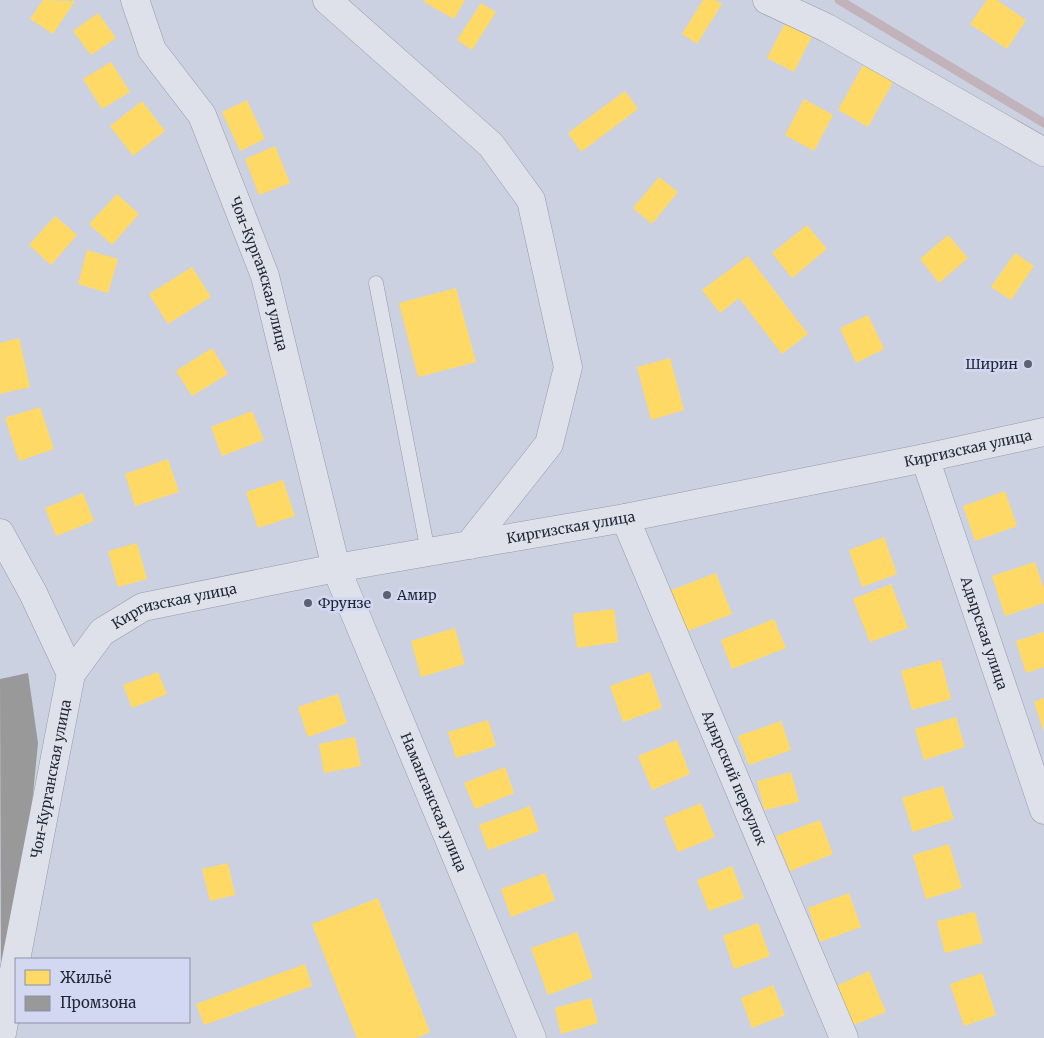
<svg xmlns="http://www.w3.org/2000/svg" width="1044" height="1038" font-family="Merriweather,serif">
	<style>
		.homes { fill: #ffd966 }
		.industry { fill: #999 }
		.lines { fill: none; stroke-linecap: round; stroke-linejoin: round }
		.stream { stroke: #c2b3bb; stroke-width: 9 }
		.service-casing { stroke: #969ba7; stroke-width: 15 }
		.minor-casing { stroke: #969ba7; stroke-width: 29 }
		.tertiary-casing { stroke: #969ba7; stroke-width: 29 }
		.service { stroke: #dee0ea; stroke-width: 14 }
		.minor { stroke: #dee0ea; stroke-width: 28 }
		.tertiary { stroke: #dee0ea; stroke-width: 28 }
		.poi-dot { fill: #5c6272; stroke: #d3d8f2; stroke-width: 2 }
		.labels { text-anchor: middle; dominant-baseline: central; stroke-width: 5; stroke-linejoin: round; paint-order: stroke }
		.street-label { font-size: 14px; fill: #1f2735; stroke: #d3d8f2 }
		.poi-label { font-size: 14px; fill: #1f2735; stroke: #d3d8f2; text-anchor: start }
	</style>
	<rect width="100%" height="100%" fill="#ccd1e2"/>
	<!-- homes -->
	<g class="homes">
		<path d="M 43,0 L 75,1 L 53,34 L 30,19 Z"/>
		<path d="M 425,0 L 465,0 L 454,19 L 424,2 Z"/>
		<path d="M 703,0 L 715,0 L 722,4 L 697,44 L 682,34 Z"/>
		<path d="M 987,0 L 997,0 L 1026,20 L 1007,49 L 970,24 Z"/>
		<path d="M 481,3 L 496,12 L 472,50 L 457,40 Z"/>
		<path d="M 98,13 L 116,38 L 91,55 L 73,31 Z"/>
		<path d="M 786,21 L 813,34 L 794,72 L 767,58 Z"/>
		<path d="M 111,62 L 130,92 L 102,109 L 83,79 Z"/>
		<path d="M 863,65 L 893,82 L 868,127 L 838,110 Z"/>
		<path d="M 625,91 L 638,109 L 581,152 L 568,133 Z"/>
		<path d="M 804,99 L 833,115 L 814,151 L 785,135 Z"/>
		<path d="M 247,100 L 265,139 L 240,151 L 222,112 Z"/>
		<path d="M 142,101 L 165,131 L 133,156 L 110,126 Z"/>
		<path d="M 275,146 L 290,183 L 259,195 L 245,159 Z"/>
		<path d="M 659,177 L 678,192 L 652,224 L 633,208 Z"/>
		<path d="M 117,194 L 139,214 L 112,245 L 89,224 Z"/>
		<path d="M 55,216 L 77,235 L 51,265 L 29,245 Z"/>
		<path d="M 807,225 L 827,249 L 792,278 L 772,253 Z"/>
		<path d="M 948,235 L 968,258 L 939,283 L 920,259 Z"/>
		<path d="M 87,250 L 118,259 L 108,293 L 78,284 Z"/>
		<path d="M 1015,253 L 1034,266 L 1011,300 L 991,287 Z"/>
		<path d="M 748,256 L 808,334 L 782,354 L 739,298 L 720,313 L 702,290 Z"/>
		<path d="M 192,267 L 211,297 L 168,324 L 149,294 Z"/>
		<path d="M 456,288 L 476,362 L 418,377 L 399,303 Z"/>
		<path d="M 868,315 L 884,349 L 856,363 L 840,328 Z"/>
		<path d="M 19,338 L 30,387 L 0,394 L 0,343 Z"/>
		<path d="M 212,348 L 228,374 L 192,396 L 176,371 Z"/>
		<path d="M 670,358 L 684,410 L 651,420 L 637,367 Z"/>
		<path d="M 40,407 L 54,449 L 19,461 L 5,418 Z"/>
		<path d="M 252,411 L 264,440 L 222,456 L 211,427 Z"/>
		<path d="M 168,459 L 179,492 L 135,506 L 125,474 Z"/>
		<path d="M 283,480 L 295,516 L 258,528 L 246,492 Z"/>
		<path d="M 1005,491 L 1017,526 L 975,541 L 963,506 Z"/>
		<path d="M 83,493 L 94,521 L 56,536 L 45,508 Z"/>
		<path d="M 884,537 L 897,574 L 862,587 L 849,550 Z"/>
		<path d="M 137,543 L 147,579 L 118,587 L 108,551 Z"/>
		<path d="M 1035,562 L 1044,589 L 1044,603 L 1005,616 L 992,576 Z"/>
		<path d="M 716,573 L 732,614 L 685,632 L 669,591 Z"/>
		<path d="M 891,584 L 908,628 L 870,642 L 853,599 Z"/>
		<path d="M 614,609 L 618,642 L 577,648 L 573,614 Z"/>
		<path d="M 774,619 L 786,648 L 732,669 L 721,640 Z"/>
		<path d="M 455,628 L 465,664 L 421,677 L 411,641 Z"/>
		<path d="M 1044,632 L 1044,667 L 1026,673 L 1016,641 Z"/>
		<path d="M 941,660 L 951,699 L 912,710 L 901,671 Z"/>
		<path d="M 158,672 L 167,694 L 132,708 L 123,685 Z"/>
		<path d="M 650,672 L 662,708 L 623,722 L 610,686 Z"/>
		<path d="M 338,694 L 347,723 L 308,737 L 298,707 Z"/>
		<path d="M 1044,698 L 1044,732 L 1034,702 Z"/>
		<path d="M 956,717 L 965,747 L 924,760 L 915,729 Z"/>
		<path d="M 488,720 L 496,746 L 456,758 L 448,732 Z"/>
		<path d="M 781,721 L 791,750 L 749,765 L 738,736 Z"/>
		<path d="M 355,737 L 361,766 L 324,773 L 319,744 Z"/>
		<path d="M 677,740 L 690,774 L 652,790 L 638,756 Z"/>
		<path d="M 505,767 L 514,793 L 475,809 L 464,783 Z"/>
		<path d="M 791,772 L 799,802 L 764,810 L 757,781 Z"/>
		<path d="M 943,786 L 954,819 L 913,832 L 902,798 Z"/>
		<path d="M 701,803 L 715,837 L 678,852 L 664,818 Z"/>
		<path d="M 530,806 L 539,831 L 488,850 L 479,825 Z"/>
		<path d="M 820,820 L 833,854 L 790,871 L 776,836 Z"/>
		<path d="M 949,844 L 962,888 L 926,899 L 913,855 Z"/>
		<path d="M 228,863 L 235,895 L 210,901 L 202,869 Z"/>
		<path d="M 732,866 L 744,898 L 709,911 L 697,880 Z"/>
		<path d="M 545,873 L 555,900 L 511,917 L 501,889 Z"/>
		<path d="M 849,893 L 861,927 L 820,942 L 808,908 Z"/>
		<path d="M 378,898 L 430,1032 L 416,1038 L 357,1038 L 312,924 Z"/>
		<path d="M 975,912 L 983,943 L 945,953 L 937,921 Z"/>
		<path d="M 758,923 L 770,956 L 734,969 L 723,936 Z"/>
		<path d="M 577,932 L 593,978 L 548,995 L 531,948 Z"/>
		<path d="M 305,964 L 312,986 L 204,1025 L 196,1004 Z"/>
		<path d="M 869,971 L 886,1012 L 851,1026 L 834,987 Z"/>
		<path d="M 982,973 L 996,1015 L 964,1026 L 950,984 Z"/>
		<path d="M 773,985 L 785,1015 L 752,1028 L 741,998 Z"/>
		<path d="M 591,998 L 598,1023 L 561,1034 L 555,1008 Z"/>
	</g>
	<!-- industry -->
	<path class="industry" d="M 28,673 L 38,743 L 30,825 L 18,896 L 1,965 L 0,679 Z"/>
	<g class="lines">
		<!-- stream -->
		<path class="stream" d="M 839,0 L 1044,123"/>
		<defs>
			<path id="service" d="M 376,283 L 428,552"/>
			<g id="minor">
				<path id="s1" d="M 135,0 L 152,50 L 202,115 L 265,276 L 336,568 L 532,1038"/>
				<path d="M 327,0 L 491,145 L 531,200 L 568,367 L 549,444 L 469,545"/>
				<path d="M 767,0 L 827,28 L 1044,152"/>
				<path id="s2" d="M 925,458 L 1044,810"/>
				<path id="s3" d="M 625,518 L 844,1038"/>
				<path d="M 0,533 L 33,593 L 71,674"/>
			</g>
			<g id="tertiary">
				<path id="s4" d="M 1,1038 L 71,674 L 102,632 L 143,607 L 336,568 L 625,518 L 925,458 L 1044,432"/>
			</g>
		</defs>
		<!-- service casing -->
		<use href="#service" class="service-casing"/>
		<!-- minor casing -->
		<use href="#minor" class="minor-casing"/>
		<!-- tertiary casing -->
		<use href="#tertiary" class="tertiary-casing"/>
		<!-- service -->
		<use href="#service" class="service"/>
		<!-- minor -->
		<use href="#minor" class="minor"/>
		<!-- tertiary -->
		<use href="#tertiary" class="tertiary"/>
	</g>
	<!-- markers -->
	<g class="poi-dot">
		<circle cx="1028" cy="364" r="5"/>
		<circle cx="387" cy="595" r="5"/>
		<circle cx="308" cy="603" r="5"/>
	</g>
	<g class="labels">
		<!-- street labels -->
		<g class="street-label">
			<text stroke="none"><textPath href="#s1" startOffset="304">Чон-Курганская улица</textPath></text>
			<text stroke="none"><textPath href="#s4" startOffset="1311">Киргизская улица</textPath></text>
			<text stroke="none"><textPath href="#s4" startOffset="906">Киргизская улица</textPath></text>
			<text stroke="none"><textPath href="#s4" startOffset="501">Киргизская улица</textPath></text>
			<text stroke="none"><textPath href="#s2" startOffset="185">Адырская улица</textPath></text>
			<text stroke="none"><textPath href="#s4" startOffset="264">Чон-Курганская улица</textPath></text>
			<text stroke="none"><textPath href="#s3" startOffset="282">Адырский переулок</textPath></text>
			<text stroke="none"><textPath href="#s1" startOffset="862">Наманганская улица</textPath></text>
		</g>
		<!-- poi labels -->
		<g class="poi-label">
			<text x="1018" y="364" text-anchor="end">Ширин</text>
			<text x="397" y="595">Амир</text>
			<text x="318" y="603">Фрунзе</text>
		</g>
	</g>
	<!-- legend -->
	<rect x="15" y="958" width="175" height="65" fill="#d3d8f2" stroke="#8b91a6"/>
	<rect x="25" y="970" width="25" height="15" fill="#ffd966" stroke="#8b91a6"/>
	<text x="60" y="983" font-size="15" fill="#1f2735">Жильё</text>
	<rect x="25" y="996" width="25" height="15" fill="#999999" stroke="#8b91a6"/>
	<text x="60" y="1008" font-size="15" fill="#1f2735">Промзона</text>
</svg>
